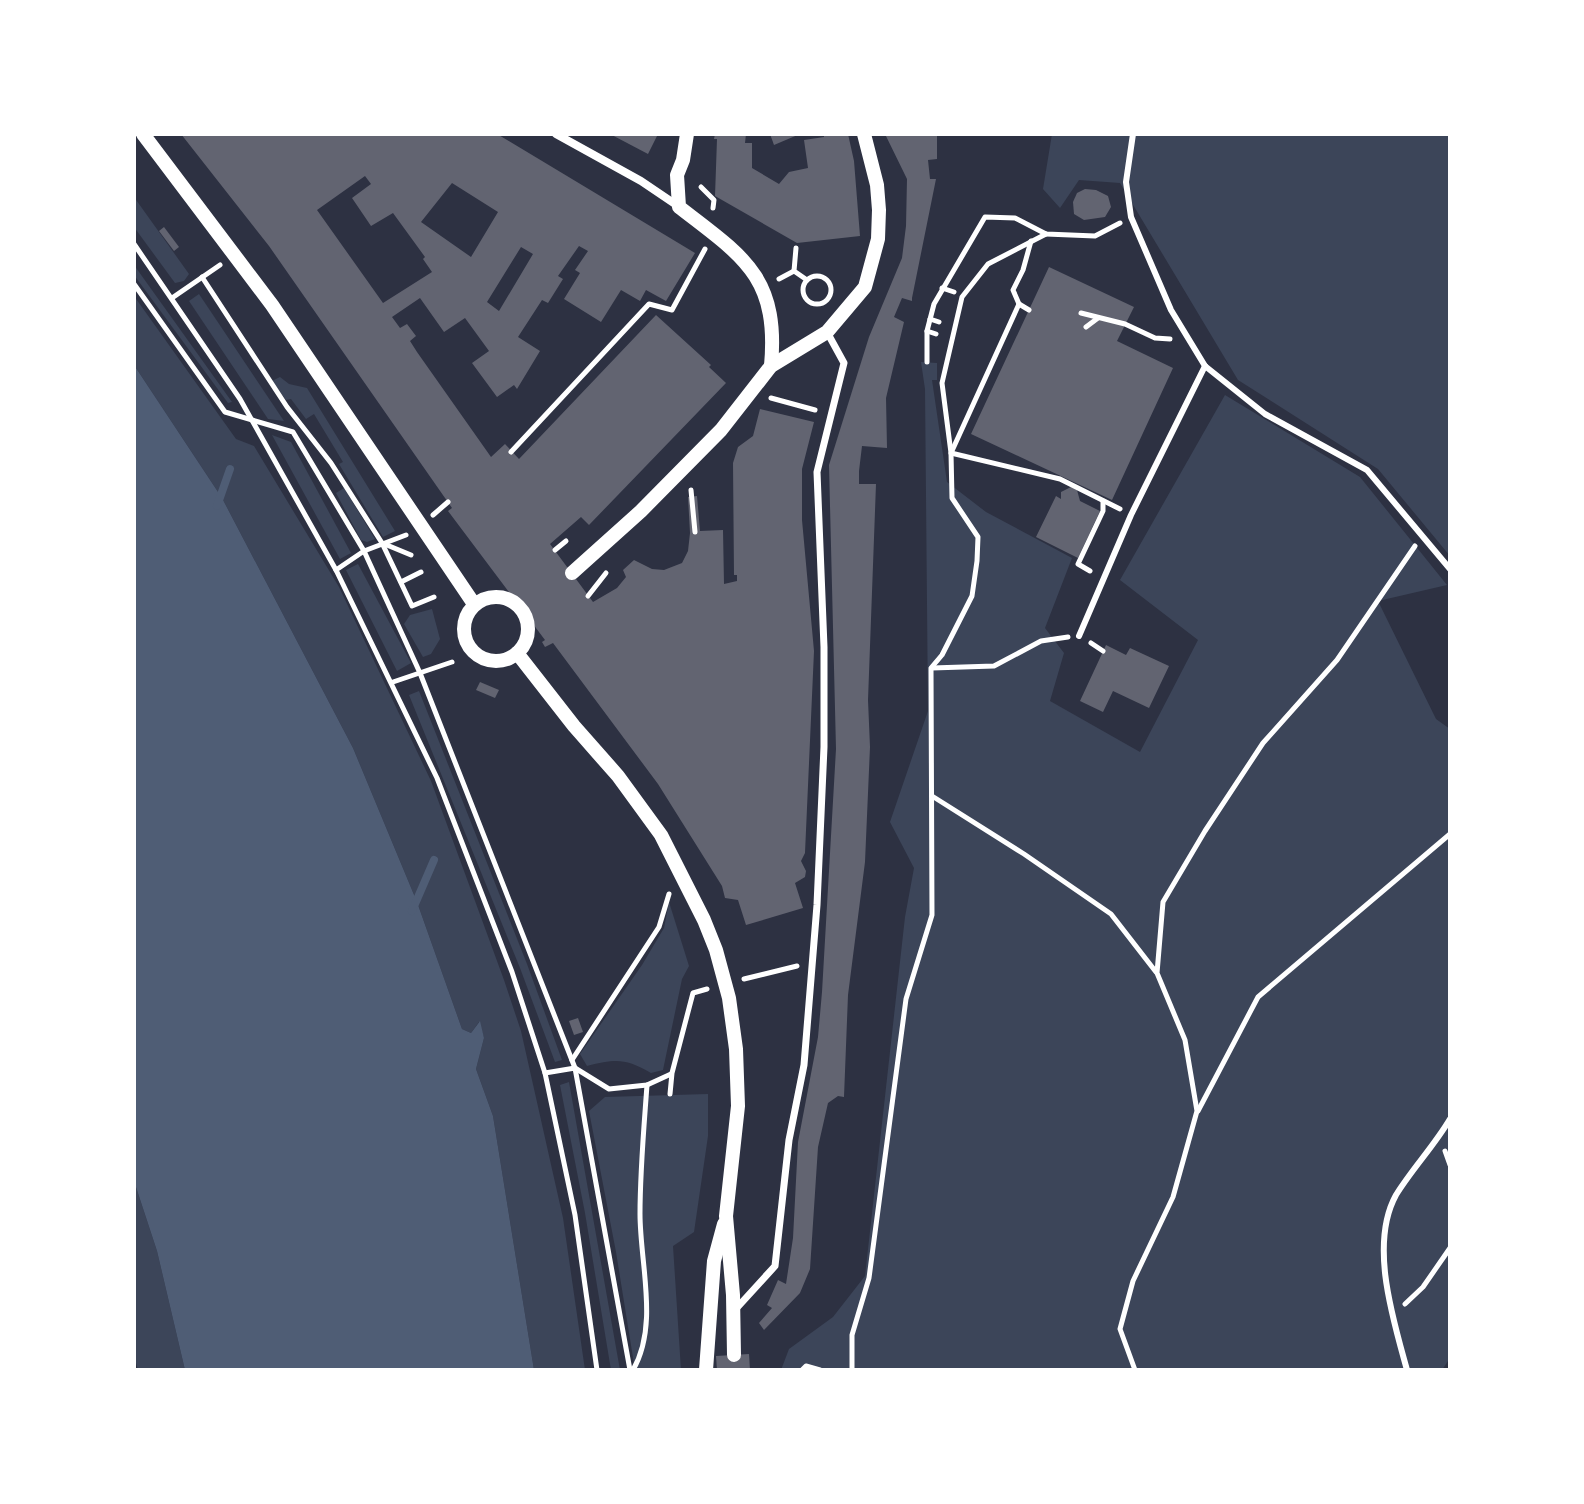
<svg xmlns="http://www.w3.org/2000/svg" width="1584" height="1504" font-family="'Roboto Condensed',sans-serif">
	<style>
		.green { fill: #3c4559 }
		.water { fill: #4f5d75 }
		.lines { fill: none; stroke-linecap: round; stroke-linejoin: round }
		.stream { stroke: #4f5d75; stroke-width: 8 }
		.building { fill: #626471; fill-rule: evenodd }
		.path { stroke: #fff; stroke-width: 5 }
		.service { stroke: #fff; stroke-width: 6 }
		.pedestrian { stroke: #fff; stroke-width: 7 }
		.minor { stroke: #fff; stroke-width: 8 }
		.tertiary { stroke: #fff; stroke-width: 14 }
	</style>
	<rect width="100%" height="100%" fill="#2d3142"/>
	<!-- green -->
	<g class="green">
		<path d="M 1052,134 L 1450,134 L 1450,556 L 1378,469 L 1238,380 L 1120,183 L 1079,180 L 1060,208 L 1043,189 Z"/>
		<path d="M 134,197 L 189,274 L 184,281 L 175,283 L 134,227 Z"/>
		<path d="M 134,265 L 232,402 L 228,403 L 134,275 Z"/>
		<path d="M 199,294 L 284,421 L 268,419 L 189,301 Z"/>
		<path d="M 134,296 L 236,439 L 254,446 L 339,587 L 431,781 L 504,980 L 521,1031 L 563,1218 L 585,1370 L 534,1370 L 493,1116 L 476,1069 L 484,1038 L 479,1022 L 471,1033 L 462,1029 L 417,902 L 353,748 L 222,498 L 134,365 Z"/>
		<path d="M 921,362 L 937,363 L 937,380 L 932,380 L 947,482 L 986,512 L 1072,558 L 1045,628 L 1064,653 L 1050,701 L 1140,752 L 1198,640 L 1120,580 L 1225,395 L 1360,477 L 1447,585 L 1378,601 L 1436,719 L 1450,729 L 1450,1358 L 1442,1370 L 781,1370 L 789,1349 L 833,1317 L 865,1276 L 905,917 L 914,868 L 890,822 L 928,711 L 925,389 Z"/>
		<path d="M 280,377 L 289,384 L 307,388 L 395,531 L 383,537 L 339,464 L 343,462 L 314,414 L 306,419 L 291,399 L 286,400 L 272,381 Z"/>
		<path d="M 272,435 L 291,442 L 351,553 L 340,559 Z"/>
		<path d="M 344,488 L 375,539 L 367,542 L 361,540 L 336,493 Z"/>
		<path d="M 358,564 L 411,663 L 397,671 L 346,570 Z"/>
		<path d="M 432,609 L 440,639 L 431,654 L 423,657 L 404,624 L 410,615 Z"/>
		<path d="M 419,691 L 527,964 L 562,1060 L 555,1062 L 520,968 L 409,695 Z"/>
		<path d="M 669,902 L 689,966 L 682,979 L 663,1070 L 651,1073 C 625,1058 616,1059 587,1066 L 580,1054 L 642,965 L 664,928 Z"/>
		<path d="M 569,1082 L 620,1370 L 611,1370 L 585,1213 L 560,1085 Z"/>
		<path d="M 708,1094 L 708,1136 L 694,1232 L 673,1246 L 681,1370 L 635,1370 L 616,1252 L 589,1111 L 605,1097 Z"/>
		<path d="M 134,1181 L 157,1251 L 185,1370 L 138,1370 L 134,1356 Z"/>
	</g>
	<!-- water -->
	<path class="water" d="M 134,365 L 222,498 L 353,748 L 417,902 L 462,1029 L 471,1033 L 480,1021 L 484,1038 L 476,1069 L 493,1116 L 534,1370 L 185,1370 L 157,1251 L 134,1181 Z"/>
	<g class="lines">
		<!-- stream -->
		<g class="stream">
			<path d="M 217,506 L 230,469"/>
			<path d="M 412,911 L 434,860"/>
		</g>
	</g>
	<!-- building -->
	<g class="building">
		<path d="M 181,134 L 497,134 L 695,253 L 666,301 L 646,290 L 640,301 L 621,290 L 601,322 L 564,299 L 580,273 L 575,270 L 588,251 L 579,246 L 558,276 L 563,279 L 548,303 L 542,300 L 518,337 L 540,351 L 517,389 L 514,385 L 497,397 L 472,363 L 489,351 L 465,318 L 444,332 L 420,298 L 392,317 L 400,328 L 407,324 L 416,336 L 410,341 L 417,352 L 491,457 L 505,444 L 519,459 L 656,315 L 711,365 L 709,367 L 726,383 L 589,525 L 581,517 L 550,544 L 593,602 L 617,588 L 626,577 L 623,570 L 634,560 L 652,569 L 664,570 L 682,563 L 688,551 L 690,533 L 688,497 L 697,496 L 700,531 L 723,530 L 724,584 L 737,581 L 737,575 L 734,575 L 733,463 L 738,447 L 753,436 L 760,409 L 814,422 L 802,469 L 802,520 L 814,651 L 805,853 L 801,861 L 806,871 L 805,877 L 795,883 L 803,908 L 746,925 L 738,900 L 725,898 L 722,886 L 658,784 L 553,643 L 545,647 L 542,642 L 545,640 L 448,511 L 452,508 L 269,246 ZM 365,176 L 371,184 L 352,198 L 371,226 L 393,213 L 425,257 L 423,259 L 432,272 L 383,303 L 317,210 ZM 452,183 L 498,212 L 471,257 L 421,222 ZM 521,247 L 533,254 L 499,311 L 487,302 Z"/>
		<path d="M 610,134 L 658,134 L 648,154 Z"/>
		<path d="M 715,134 L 746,134 L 745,143 L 752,143 L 752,168 L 779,184 L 789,172 L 808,168 L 804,140 L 824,137 L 824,134 L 848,134 L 854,161 L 860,236 L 797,243 L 715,196 L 717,139 L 714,139 Z"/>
		<path d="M 770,134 L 800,134 L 774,145 Z"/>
		<path d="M 885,134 L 937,134 L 937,159 L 928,160 L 930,179 L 936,179 L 912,298 L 912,301 L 902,298 L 894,317 L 904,322 L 886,398 L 887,448 L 862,446 L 859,471 L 859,484 L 876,484 L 868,700 L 870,747 L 865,862 L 848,995 L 844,1097 L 838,1096 L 828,1103 L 818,1147 L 810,1269 L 800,1293 L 764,1330 L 759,1323 L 772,1308 L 767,1305 L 778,1280 L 786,1284 L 793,1238 L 798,1142 L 818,1037 L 822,992 L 836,749 L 829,465 L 869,337 L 902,258 L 906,226 L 907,179 Z"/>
		<path d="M 1085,189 L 1096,190 L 1108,196 L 1111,207 L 1105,217 L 1084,220 L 1074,214 L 1073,202 L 1077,193 Z"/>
		<path d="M 164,227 L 179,247 L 174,251 L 159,231 Z"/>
		<path d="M 1049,267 L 1134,307 L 1117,341 L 1173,368 L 1112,500 L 971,434 Z"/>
		<path d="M 1071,487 L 1077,490 L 1080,501 L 1100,511 L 1078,558 L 1036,537 L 1056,496 L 1061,499 L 1061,492 Z"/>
		<path d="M 1106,645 L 1126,655 L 1130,648 L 1169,666 L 1149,708 L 1113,691 L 1103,712 L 1080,701 Z"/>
		<path d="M 480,682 L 499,690 L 495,698 L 476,690 Z"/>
		<path d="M 578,1018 L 583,1032 L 574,1035 L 569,1021 Z"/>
		<path d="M 749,1354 L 750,1370 L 717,1370 L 716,1356 Z"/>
	</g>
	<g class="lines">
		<!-- path -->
		<g class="path">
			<path d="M 701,187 L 714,200 L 713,208"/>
			<path d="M 134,244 L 240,399 L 336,570 L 437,778 L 512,972 L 545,1073 L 575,1215 L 597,1370"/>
			<path d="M 796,248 L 794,271 L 807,280"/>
			<circle cx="817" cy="290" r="14"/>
			<path d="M 202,277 L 287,407 L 331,463 L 382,543 L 412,606 L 434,597"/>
			<path d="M 779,279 L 794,271"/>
			<path d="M 134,284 L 225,412 L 293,432 L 364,551 L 420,673 L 575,1068 L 630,1370"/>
			<path d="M 942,288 L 954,292"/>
			<path d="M 172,298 L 220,265"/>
			<path d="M 1019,304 L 951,453 L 1060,479 L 1120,509"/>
			<path d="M 1029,310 L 1019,304 L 1013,290 L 1023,270 L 1031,241"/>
			<path d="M 1081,313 L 1125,324 L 1155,338 L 1170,339"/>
			<path d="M 930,319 L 939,322"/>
			<path d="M 1086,327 L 1098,318"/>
			<path d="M 927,331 L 936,334"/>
			<path d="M 927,362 L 927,331 L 934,304 L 985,217 L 1015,218 L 1046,234 L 1095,236 L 1120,223"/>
			<path d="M 771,398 L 815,410"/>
			<path d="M 511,452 L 649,304 L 672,310 L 705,249"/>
			<path d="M 691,490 L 695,532"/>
			<path d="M 433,515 L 448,502"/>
			<path d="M 382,543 L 411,555"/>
			<path d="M 555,550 L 566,541"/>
			<path d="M 336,570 L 364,551 L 406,535"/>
			<path d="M 1090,571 L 1078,564 L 1103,511 L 1103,501"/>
			<path d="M 401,582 L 421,572"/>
			<path d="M 588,596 L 606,573"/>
			<path d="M 1091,643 L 1103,651"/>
			<path d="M 932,668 L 994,666 L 1041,641 L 1068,637"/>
			<path d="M 393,682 L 452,662"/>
			<path d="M 932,796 L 1024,854 L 1111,914 L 1156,972"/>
			<path d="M 744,979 L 797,966"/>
			<path d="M 572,1060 L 659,927 L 669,894"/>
			<path d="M 545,1073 L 575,1068 L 609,1089 L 647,1085 L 671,1074"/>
			<path d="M 670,1094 L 672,1073 L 693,993 L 707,989"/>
			<path d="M 1198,1111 L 1258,997 L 1450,834"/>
			<path d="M 1445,1151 L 1450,1165"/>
			<path d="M 1405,1304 L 1423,1287 L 1450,1248"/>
			<path d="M 633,1370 C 659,1325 640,1264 640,1214 C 640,1171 644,1127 647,1085"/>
			<path d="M 802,1370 L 806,1366 L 820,1370"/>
			<path d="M 852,1370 L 852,1335 L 869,1278 L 906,999 L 932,915 L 931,668 L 942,655 L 972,596 L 977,561 L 978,537 L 952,498 L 951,453 L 942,383 L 962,297 L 988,264 L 1046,234"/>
			<path d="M 1135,1370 L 1120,1329 L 1133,1281 L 1173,1197 L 1197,1111 L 1185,1040 L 1157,973 L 1163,902 L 1205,831 L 1263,743 L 1337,660 L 1415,546"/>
		</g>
		<!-- service -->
		<g class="service">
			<path d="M 1133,134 L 1126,182 L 1131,217 L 1171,310 L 1205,366 L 1265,414 L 1367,470 L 1450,569"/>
			<path d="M 1079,636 L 1131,515 L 1205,366"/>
			<path d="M 1407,1370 C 1393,1319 1369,1244 1396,1195 C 1412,1169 1434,1146 1450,1119"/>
		</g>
		<!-- pedestrian -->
		<path class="pedestrian" d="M 734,1311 L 775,1266 L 789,1140 L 804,1065 L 817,905 L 824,747 L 824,647 L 817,472 L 844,363 L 827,332"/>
		<!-- minor -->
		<path class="minor" d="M 556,134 L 641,181 L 678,206"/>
		<!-- tertiary -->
		<g class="tertiary">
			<path d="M 143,134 L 272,305 L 474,604"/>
			<path d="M 687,134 L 683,160 L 677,175 L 679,207 C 744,257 779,277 771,366"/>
			<path d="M 572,573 L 641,511 L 721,430 L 771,366 L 827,332 L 865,287 L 878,239 L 879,210 L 877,185 L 864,134"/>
			<circle cx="496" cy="629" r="32"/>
			<path d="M 517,653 L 574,726 L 618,776 L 661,835 L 704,920 L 716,950 L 729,998 L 736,1049 L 738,1106 L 726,1216 L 733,1295 L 734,1355"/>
			<path d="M 706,1370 L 714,1261 L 724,1224"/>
		</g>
	</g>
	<!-- border -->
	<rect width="1584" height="1504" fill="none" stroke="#ffffff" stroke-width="272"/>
</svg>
